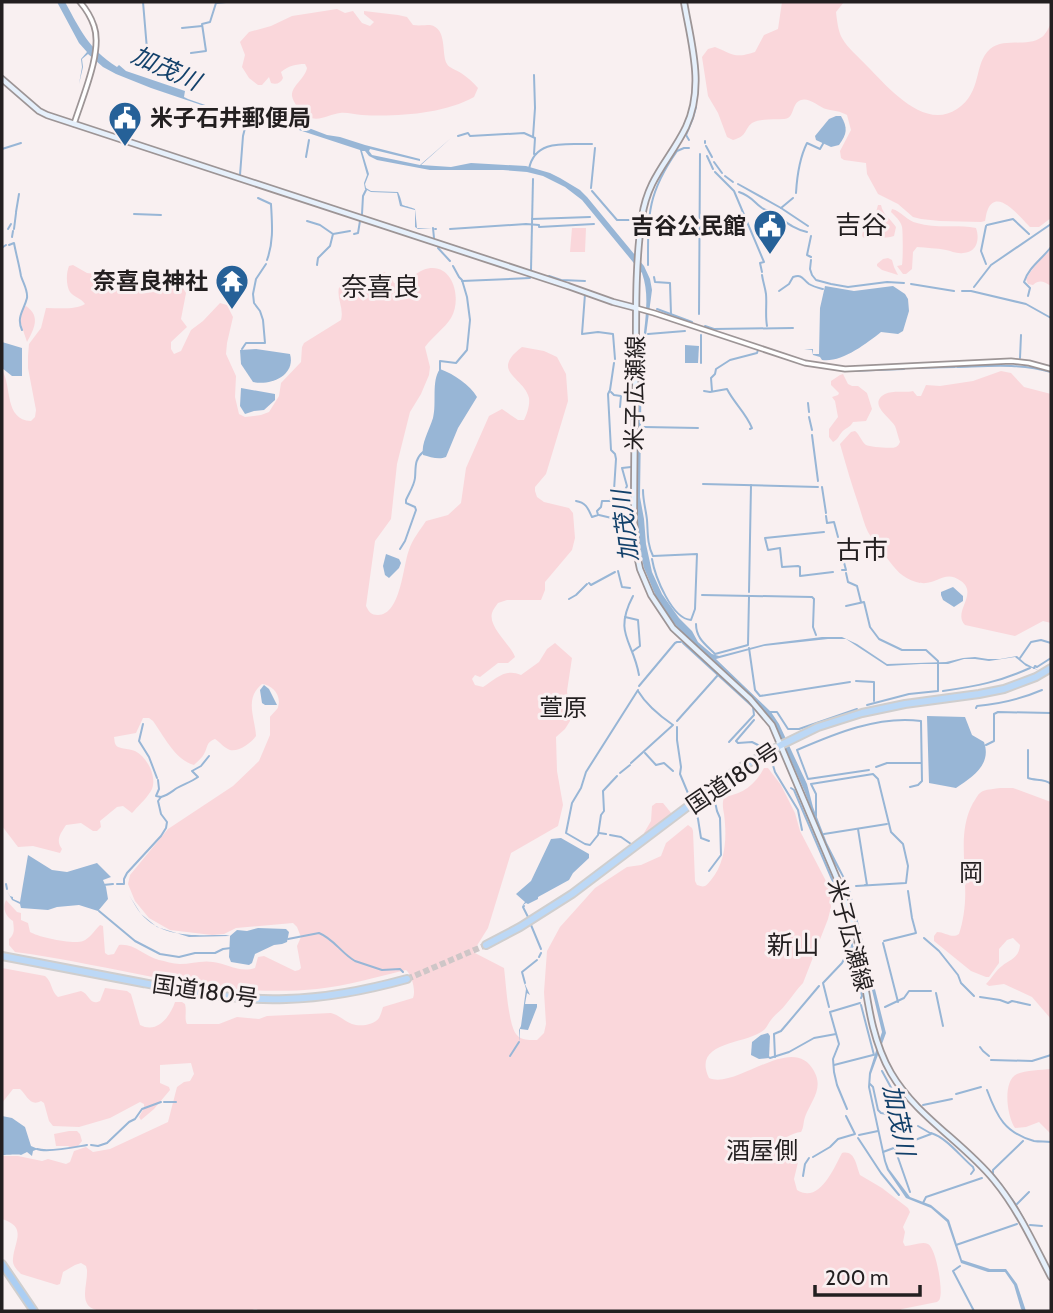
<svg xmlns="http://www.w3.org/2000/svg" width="1053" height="1313" font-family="Cabin,'Noto Sans JP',sans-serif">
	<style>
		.green { fill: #fad7db }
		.water { fill: #98b6d6 }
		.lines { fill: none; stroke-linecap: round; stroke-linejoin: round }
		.stream { stroke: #98b6d6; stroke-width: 2 }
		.trunk-tunnel { stroke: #cec6c7; stroke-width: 6; stroke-dasharray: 6 3; stroke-linecap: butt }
		.tertiary-casing { stroke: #9d9596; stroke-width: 7 }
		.secondary-casing { stroke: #9d9596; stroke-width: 8 }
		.trunk-casing { stroke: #cfcece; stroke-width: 10 }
		.motorway-casing { stroke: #cfcece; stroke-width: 10 }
		.tertiary { stroke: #fff; stroke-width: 3.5 }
		.secondary { stroke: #e6f0fb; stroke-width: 4.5 }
		.trunk { stroke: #bcd8f6; stroke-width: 6 }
		.motorway { stroke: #abcef3; stroke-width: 6 }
		.labels { text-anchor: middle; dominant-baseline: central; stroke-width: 6; stroke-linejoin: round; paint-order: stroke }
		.poi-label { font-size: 23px; font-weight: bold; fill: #231f20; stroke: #f9f0f1; text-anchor: end }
		.street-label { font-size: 23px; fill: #231f20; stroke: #f9f0f1 }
		.water-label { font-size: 24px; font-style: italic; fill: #12406a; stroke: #f9f0f1 }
		.neighbourhood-label { font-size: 24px; fill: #231f20; stroke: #f9f0f1 }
		.quarter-label { font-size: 26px; fill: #231f20; stroke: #f9f0f1 }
	</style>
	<rect width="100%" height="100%" fill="#f9f0f1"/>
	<!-- green -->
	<g class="green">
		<path d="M 782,2 L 844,2 L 836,12 C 837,20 838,31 842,38 C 848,49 859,57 867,66 C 888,87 924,131 957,109 C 983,92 973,64 990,49 C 1005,37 1027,48 1042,37 C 1046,34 1049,27 1051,23 L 1051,218 L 1039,227 L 1030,227 C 1022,220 998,187 988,209 C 986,213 986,217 985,221 L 981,222 L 940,221 L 921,219 L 913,217 L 898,204 L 878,194 L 867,174 L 866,163 L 844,160 L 841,158 L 840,151 L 851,130 L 847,115 C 840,111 834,111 826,109 C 819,107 809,97 801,100 C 791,103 795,119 784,119 C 775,120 761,118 752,123 C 744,129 748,136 733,140 L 727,137 L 718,113 L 708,96 L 702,57 L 708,49 L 715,47 C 733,54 734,59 755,52 L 764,35 L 778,29 Z"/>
		<path d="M 337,9 L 345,13 L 353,11 L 362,23 L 370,26 L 374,22 L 364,14 L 364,11 L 398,15 L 407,17 L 413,25 C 419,26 425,25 430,25 C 448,28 441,55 447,64 C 449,68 457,70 461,73 C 467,77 473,82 478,88 L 474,97 C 444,114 395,117 362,115 C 355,115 347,112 340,113 C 330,114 320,122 308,117 C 302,113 293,103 292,96 C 291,86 305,79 307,68 L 305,64 C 296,64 288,66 281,72 L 283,78 C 281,83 276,85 271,83 L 269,77 L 262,85 L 258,85 L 249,78 L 242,67 L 245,55 L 240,42 L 249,32 L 271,26 L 292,16 Z"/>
		<path d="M 878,205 L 881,205 C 883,215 890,218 896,227 L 894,236 C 884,239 874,237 864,238 L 862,236 L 863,231 L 873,223 Z"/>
		<path d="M 892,209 C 901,211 907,221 917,223 C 936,229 956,224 976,228 C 980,239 977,253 963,253 C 957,254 951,251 946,250 C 936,248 927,248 917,247 L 913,252 L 912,269 L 906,274 L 903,274 L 897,266 L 902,265 C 903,260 903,231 902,227 C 901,221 895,216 891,212 Z"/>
		<path d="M 572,228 L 586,228 L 585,252 L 570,252 Z"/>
		<path d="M 1051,249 L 1051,286 C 1044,282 1040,279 1033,285 L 1028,284 L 1026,279 C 1033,267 1042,258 1051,249 Z"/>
		<path d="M 888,258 L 892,260 L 894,267 L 898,275 L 882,270 L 877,266 L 877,264 L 883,259 Z"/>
		<path d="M 73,265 L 87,273 L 164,283 L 183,288 L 186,293 L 181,319 L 187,327 L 171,342 L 171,349 L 174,354 L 181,351 L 191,330 L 203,321 L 220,303 L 227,305 L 233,317 L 227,343 L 226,354 L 236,376 L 235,397 L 239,414 L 245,417 L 261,415 L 269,412 L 279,396 L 281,383 L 301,362 L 302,347 L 304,343 L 341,320 C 345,306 332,293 343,280 C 362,282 370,298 380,273 L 384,272 L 390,275 L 394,283 L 400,285 C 408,282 415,273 423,270 C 452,259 463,298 451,318 C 444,329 433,336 425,347 L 430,367 L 429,375 L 421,394 L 410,412 L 397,464 L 391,519 L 375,541 L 366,606 C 369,612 371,615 378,615 C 401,615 403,565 409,550 C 412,540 420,530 426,521 L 448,515 L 461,503 L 466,468 L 489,416 L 502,409 L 518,420 L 524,420 C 527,414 530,405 529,398 C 524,377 489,372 522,347 L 544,351 L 557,357 L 566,374 L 568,401 L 546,474 L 535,487 L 535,491 L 537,497 L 544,502 L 569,508 L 573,513 L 575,538 L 572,550 L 545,582 L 545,590 L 541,600 L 507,600 L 498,603 C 496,606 493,609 492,613 C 488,627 511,645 515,657 L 508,663 L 498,663 L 480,677 L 475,675 L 472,679 L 475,685 L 483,687 C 496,679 505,668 521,675 L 539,662 L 547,649 L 555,643 L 572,658 L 567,691 L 570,721 L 565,729 L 556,737 L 557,771 L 563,805 L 558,826 L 511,853 L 488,928 L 473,952 L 504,968 C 506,983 508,1023 516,1034 C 521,1041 530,1040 537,1040 L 544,1033 L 546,1024 L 544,992 L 547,951 L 560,927 L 595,888 L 627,867 L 641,865 L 661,856 L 666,843 L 688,825 L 692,828 L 693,831 L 695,881 L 697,885 C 705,888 706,886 711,880 C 726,862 727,837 724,814 C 723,808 722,804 724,797 C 743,794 755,785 764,768 L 768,768 L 781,785 L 795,813 L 800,831 L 827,883 L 830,894 L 831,907 L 828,919 L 803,983 C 796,990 792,997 786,1004 C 782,1010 775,1014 771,1020 C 769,1022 767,1027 765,1029 C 748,1045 691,1040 709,1078 C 737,1090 793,1031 814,1071 C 824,1089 811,1101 805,1117 C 803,1123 804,1127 801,1132 C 792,1133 780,1139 777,1148 L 780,1154 L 794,1154 L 799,1158 L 794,1179 L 797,1190 C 819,1204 833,1170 842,1153 C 855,1150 856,1165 860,1175 L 882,1188 L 908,1208 L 910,1212 L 903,1227 L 905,1232 L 903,1242 L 905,1246 C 912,1246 922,1241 928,1244 C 936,1248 943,1289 940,1298 C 940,1300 938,1301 937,1302 L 902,1309 L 899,1311 L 258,1311 L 257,1309 L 254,1309 L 251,1311 L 101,1311 C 76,1308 88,1286 87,1270 L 86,1266 L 81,1263 L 75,1265 L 63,1272 L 60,1284 L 57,1285 L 21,1274 C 17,1270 12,1265 13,1259 C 14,1242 28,1227 2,1219 L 2,1156 L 18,1156 L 42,1161 L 48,1159 L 66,1164 L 70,1162 L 74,1151 L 86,1147 L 93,1152 L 110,1149 L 168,1122 L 177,1087 L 184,1082 L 190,1081 L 194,1074 L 191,1063 L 160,1065 L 160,1083 L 169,1087 L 170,1090 L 154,1109 L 141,1120 L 139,1117 L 144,1108 L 144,1104 L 140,1102 L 110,1118 L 79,1127 L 53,1126 L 49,1121 L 44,1103 L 41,1101 C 30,1107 27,1095 20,1089 L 13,1089 L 2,1103 L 2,968 L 45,976 C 52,981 51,992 58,997 L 81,991 C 90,994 89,1006 100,1001 L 105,988 L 127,991 L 131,994 L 140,1025 C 157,1034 170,1017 175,1002 L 182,1002 L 185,1004 C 187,1011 184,1019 187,1024 L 219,1024 L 237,1017 L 259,1019 L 267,1016 L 331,1013 C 339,1015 344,1021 352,1024 C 360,1027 374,1025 379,1018 C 381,1014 382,1010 383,1007 L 413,998 C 416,991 412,975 406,970 C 376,977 347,986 317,989 C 215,999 115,965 15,952 L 9,945 L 9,939 C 15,934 14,929 13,921 C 6,917 2,909 6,900 L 17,912 L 21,913 L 21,920 L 28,923 L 30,932 C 38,937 74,945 83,941 C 89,939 95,930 100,925 L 103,926 L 105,953 L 108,955 L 114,954 L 119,945 C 134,943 144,956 159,960 C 165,961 173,964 180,964 C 191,964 202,960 213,962 C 228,964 239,973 255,968 L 258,957 L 264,956 L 295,971 L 299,970 L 301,968 L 297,946 L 301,937 L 297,927 L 293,923 L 236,928 L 224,934 L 212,935 L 170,930 L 149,918 L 135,901 L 128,884 L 130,875 L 168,829 L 233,786 L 259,761 L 270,735 L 270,717 C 271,715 278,709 278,707 C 282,695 272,685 262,684 C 244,699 255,717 256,736 C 251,743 239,752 230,750 C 224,748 220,742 215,739 C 206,742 208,747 204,754 C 202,758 197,762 194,765 C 175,760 164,736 153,721 L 149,718 L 143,718 L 136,733 L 114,737 C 115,742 114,744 118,747 C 123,749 130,749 135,751 C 147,757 157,776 152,789 C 148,797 140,804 134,811 L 132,813 L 123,806 L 117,807 L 100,821 L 101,827 L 97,831 L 93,831 L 81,823 L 66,825 C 61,833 55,840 62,849 L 60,853 L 33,846 L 18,847 L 2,826 L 2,370 C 12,386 4,420 31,421 L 35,417 L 36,410 L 28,368 L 28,356 L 29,344 L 41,328 L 46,308 C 59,308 75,310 85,304 C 81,298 74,297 70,292 C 66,286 66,273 69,266 Z"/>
		<path d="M 26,306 C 41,316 34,329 27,342 L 20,321 L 23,308 Z"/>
		<path d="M 1001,371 L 1011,373 L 1024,387 L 1051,394 L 1051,623 L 1043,621 L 1015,636 L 965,625 C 952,612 979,594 961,581 C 943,568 937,588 916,582 C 902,578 895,569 887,558 C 881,550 873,541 868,532 C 864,524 862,515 859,506 C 852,486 846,465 840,444 L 851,432 L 855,431 C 860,435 861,441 866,445 C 870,447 893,449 896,447 C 898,446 899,444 900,442 C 898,437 897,431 895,426 C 891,418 867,404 885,394 C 893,390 905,393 913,391 L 917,396 L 921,396 L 926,385 L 940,386 L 973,381 Z"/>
		<path d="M 843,374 L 848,384 L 852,386 L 858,386 L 867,393 L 872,409 L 866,421 L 853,422 C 850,427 848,427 844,430 C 839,434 839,439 833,442 L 829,437 L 829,429 L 838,417 L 835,401 L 832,397 L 838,395 L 839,393 L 831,385 L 831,381 L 840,375 Z"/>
		<path d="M 1000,788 L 1013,788 L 1051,802 L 1051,1019 L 1032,997 L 1004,984 L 989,986 L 986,984 C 991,979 996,970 1002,966 C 1011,959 1019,958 1020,945 L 1013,938 L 1007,940 L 999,949 L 999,963 L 989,977 L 986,977 L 971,971 L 934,941 L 934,936 L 937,932 C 945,932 952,939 959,934 C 964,919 966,901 965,885 C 965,857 959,829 973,803 C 976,799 978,793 983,791 C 988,789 995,789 1000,788 Z"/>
		<path d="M 656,803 L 663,803 L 672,814 L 645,834 L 644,833 L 651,821 L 652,806 Z"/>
		<path d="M 1051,1069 L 1051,1134 L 1039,1122 L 1026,1127 L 1015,1128 C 1007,1117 1002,1081 1017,1074 C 1026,1070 1041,1070 1051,1069 Z"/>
		<path d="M 69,1131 L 77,1131 L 80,1134 L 82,1141 L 78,1146 L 71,1148 L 68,1146 L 56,1146 L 54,1134 Z"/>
	</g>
	<!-- water -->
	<g class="water">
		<path d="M 57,2 L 65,2 C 81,31 88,48 117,67 L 119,65 L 126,71 L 185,91 L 184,97 L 188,99 L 231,114 L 246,110 L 293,122 L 327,135 L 340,137 L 365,145 L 420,159 L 420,161 L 370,149 L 369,151 L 372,155 L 420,165 L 451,138 L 421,165 L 451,167 L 471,163 L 526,166 L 550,173 L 560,178 L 580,190 L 587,197 L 644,266 L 650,279 L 652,290 L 645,343 L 642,351 L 640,497 L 644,519 L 646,544 L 652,572 L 662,594 L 679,618 L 692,631 L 698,642 L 712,654 L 719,656 L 765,644 L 822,637 L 842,637 L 857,644 L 887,664 L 946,662 L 963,658 L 975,657 L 988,659 L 1000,659 L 1017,656 L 1025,663 L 1038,670 L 1026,666 L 1015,657 L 989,661 L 975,659 L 964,659 L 948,664 L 921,664 L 887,666 L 846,639 L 828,639 L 764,646 L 716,659 L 771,712 L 779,724 L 807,784 L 813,807 L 827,843 L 849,886 L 886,1033 L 871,1074 L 870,1087 L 886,1161 L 889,1169 L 910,1197 L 931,1205 L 949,1220 L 962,1260 L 990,1269 L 1006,1269 L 1017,1284 L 1026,1311 L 1023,1311 L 1021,1309 L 1014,1285 L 1005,1272 L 988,1272 L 961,1263 L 947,1222 L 931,1208 L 906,1198 L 887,1170 L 884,1161 L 868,1087 L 869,1073 L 882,1032 L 847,885 L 828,852 L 804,790 L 777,729 L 762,708 L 690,641 L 672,621 L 657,599 L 644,568 L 638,541 L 636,494 L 640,347 L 643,342 C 645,320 650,295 642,273 L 582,200 L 565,187 L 543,176 L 527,172 L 503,170 L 430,170 L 377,160 L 369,156 L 365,151 L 362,151 L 369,174 L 365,184 L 366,188 L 371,191 L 398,192 C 406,210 396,202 415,209 L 417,228 L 432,229 L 418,229 L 415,227 L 415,210 L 400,206 L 397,193 L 371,192 L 365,189 L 364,183 L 367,175 L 360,150 L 299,130 L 268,122 L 247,113 L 231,115 L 151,88 L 116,74 L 103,67 L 88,54 L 82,59 L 83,67 L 79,84 L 82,67 L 81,59 L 87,52 L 79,43 Z"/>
		<path d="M 836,116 L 841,116 C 848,128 847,134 839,145 L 831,147 L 816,140 L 815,136 L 829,119 Z"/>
		<path d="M 825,286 L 854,291 L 893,286 L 905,294 L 908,299 L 909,311 L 903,331 L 898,334 L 881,332 C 866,344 841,363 822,360 L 820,357 L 813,355 L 812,350 L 804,350 L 794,328 L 804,350 L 813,349 L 813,354 L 819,354 L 820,308 Z"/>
		<path d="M 2,342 L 22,348 L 22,376 L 12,376 L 2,368 Z"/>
		<path d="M 685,345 L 699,346 L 698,363 L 685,363 Z"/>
		<path d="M 256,349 L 290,354 C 296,375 271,386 253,382 L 241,364 L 240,350 Z"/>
		<path d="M 440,369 C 454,374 470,385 477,397 L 458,428 L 446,457 C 439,460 430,457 423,455 C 421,443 429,431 433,418 C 437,403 431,381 440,369 Z"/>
		<path d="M 241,388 L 275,394 L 275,400 L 264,410 L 254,411 L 245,414 L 240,406 Z"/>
		<path d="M 386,554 L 399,559 L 401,563 L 399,568 L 389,578 L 385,575 L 383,566 Z"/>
		<path d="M 953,587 L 963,596 L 963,601 L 954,607 L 943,600 L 941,595 L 941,592 Z"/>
		<path d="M 264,685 L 269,689 L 277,705 L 265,705 L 262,703 L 260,690 Z"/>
		<path d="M 927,716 L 965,717 L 972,735 L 984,742 C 992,765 972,777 956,788 L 929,783 Z"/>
		<path d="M 561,838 L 589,854 L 589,858 L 573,873 L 569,880 L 538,897 L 538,899 L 528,904 L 526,903 L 522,906 L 525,902 L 516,894 L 531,881 L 551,839 Z"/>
		<path d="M 28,855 L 52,870 L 67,872 L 97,863 L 111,877 L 103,880 L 106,887 L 108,899 L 98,911 L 79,905 L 57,907 L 48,910 L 21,908 L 20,904 L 12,900 L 7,891 L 10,896 L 13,897 L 13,899 L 20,902 Z"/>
		<path d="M 116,891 L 129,895 C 133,901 136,908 141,914 C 163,939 197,935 226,935 L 230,936 L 237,930 L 247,931 L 258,928 L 286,929 L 289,932 L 287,942 L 282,944 L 274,945 L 255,954 L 252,963 L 249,965 L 231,962 L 229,957 L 230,936 L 189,937 L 157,927 L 141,914 L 129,895 Z"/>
		<path d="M 524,982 L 530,995 L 527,993 L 525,1004 L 537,1004 L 537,1007 L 528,1030 L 520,1029 L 519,1043 L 519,1030 L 521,1026 L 526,989 Z"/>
		<path d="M 768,1033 L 770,1036 L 769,1058 L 759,1059 L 751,1055 L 752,1042 L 761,1035 Z"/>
		<path d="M 2,1116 L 12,1118 L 25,1127 L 31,1146 L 38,1149 L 33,1151 L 32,1156 L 27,1152 L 21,1155 C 19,1154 6,1155 2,1155 Z"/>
	</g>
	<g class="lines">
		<!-- stream -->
		<g class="stream">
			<path d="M 143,2 L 149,73"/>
			<path d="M 182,28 L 202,26"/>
			<path d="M 191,53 L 206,51 L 202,24 L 210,22 L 216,3 L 226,2"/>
			<path d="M 186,83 L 187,69"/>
			<path d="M 458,136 L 468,133 L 470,136 L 524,133 L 535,138 L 534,154 L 536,154"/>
			<path d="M 533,137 L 535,108 L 534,75"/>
			<path d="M 689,140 L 686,135 L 693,118 L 696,107"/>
			<path d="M 705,141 L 705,143"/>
			<path d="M 706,146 L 712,157"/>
			<path d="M 2,149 L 21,143"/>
			<path d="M 707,156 L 713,169"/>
			<path d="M 306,157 L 309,140"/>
			<path d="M 714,162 L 722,173"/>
			<path d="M 529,169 C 535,138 567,145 592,144"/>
			<path d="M 715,172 L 734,191 L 764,262 L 760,263 L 762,272"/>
			<path d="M 240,175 L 243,136 L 247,120"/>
			<path d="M 725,176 L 733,182"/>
			<path d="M 738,184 L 781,208 L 808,226"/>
			<path d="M 591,188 L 595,148"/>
			<path d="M 592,191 L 617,220 L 634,220"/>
			<path d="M 739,192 C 753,197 753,202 762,208 C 765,210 769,211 773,213 C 785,221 793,229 807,232"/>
			<path d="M 796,193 C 797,176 799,159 807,143 L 820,149 L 824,142"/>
			<path d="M 258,198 L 271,204 C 272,223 274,241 267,260"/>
			<path d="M 781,208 L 793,198"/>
			<path d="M 16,212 L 19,194"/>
			<path d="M 134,214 L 161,215"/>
			<path d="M 362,214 L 363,196 L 366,190"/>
			<path d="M 532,219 L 590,217"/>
			<path d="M 307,221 L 320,225 L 333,234 L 350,231"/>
			<path d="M 987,225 L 1013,219 L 1029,234"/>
			<path d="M 433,228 L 434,238"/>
			<path d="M 8,229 L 11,224"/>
			<path d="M 14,229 L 16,213"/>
			<path d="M 435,229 L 436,229"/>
			<path d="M 450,229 L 526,224 L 539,225 L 539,227 L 594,224"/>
			<path d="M 354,234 L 358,233 L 360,221"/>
			<path d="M 811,236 L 807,255 L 811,257"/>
			<path d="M 12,237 L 13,231"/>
			<path d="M 9,245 L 14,243 C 16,254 19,264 21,276 C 23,283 28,290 27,298 C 24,310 16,317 22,330"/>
			<path d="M 3,247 L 6,245"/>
			<path d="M 438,248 L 450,261"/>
			<path d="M 811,260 L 810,269 L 812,275 L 816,280 L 831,284 L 848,287 L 887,282 L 904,283"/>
			<path d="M 986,264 L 981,251 L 986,226"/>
			<path d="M 317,265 L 318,258 L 330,246 L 333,234"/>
			<path d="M 648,265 C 648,215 647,194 677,151 L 684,148 L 689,148"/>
			<path d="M 531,270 L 533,179"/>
			<path d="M 762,275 C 763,282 765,287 766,294 C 767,304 765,315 767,326"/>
			<path d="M 549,276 L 561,280 L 585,281"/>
			<path d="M 654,277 L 655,282 L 670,283 L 671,314"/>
			<path d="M 462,281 L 530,278"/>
			<path d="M 911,284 L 954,291"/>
			<path d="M 974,287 L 991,265 L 1051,224"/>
			<path d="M 779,291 L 789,284 L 793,277 C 803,274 802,279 809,284 C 814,287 819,288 823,289"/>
			<path d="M 962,291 L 971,291 L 1026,304 L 1051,318"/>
			<path d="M 585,294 L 582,334 L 598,332 L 613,334 L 615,359"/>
			<path d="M 1028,296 L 1030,288 L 1024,282 C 1028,268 1042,259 1051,247"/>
			<path d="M 657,309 L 692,322"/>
			<path d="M 699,314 L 700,154"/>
			<path d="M 705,326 L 714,329 L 793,328"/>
			<path d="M 648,334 L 685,331"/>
			<path d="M 242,349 L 246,343 L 265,343 L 263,320 L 260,311 L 254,303 L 253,294 L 256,279 L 266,264"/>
			<path d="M 1020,358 L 1021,335"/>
			<path d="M 701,363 L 701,335"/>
			<path d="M 957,367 C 990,366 1019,363 1051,372"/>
			<path d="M 909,368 L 955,367"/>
			<path d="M 440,370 L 440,361 L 456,363 L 467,350 L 470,320 L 467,297 L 462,280 L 459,277 L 453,266"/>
			<path d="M 848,371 L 904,369"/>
			<path d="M 704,391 L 710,392 L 727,389 C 734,403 746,413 752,428 L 750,429"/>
			<path d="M 712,391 L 711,378 L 715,374 L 716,369 L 730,360 L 757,353 L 758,350"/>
			<path d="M 611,392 L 614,395 L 621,396 L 620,407"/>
			<path d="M 808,403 L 809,412"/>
			<path d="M 809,417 L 812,430"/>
			<path d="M 644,427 L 698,428"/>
			<path d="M 812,435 L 818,481"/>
			<path d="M 703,484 L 818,487"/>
			<path d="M 822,487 L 826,513"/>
			<path d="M 643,490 C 643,501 646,510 647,520 C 648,533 647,544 653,556 L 697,554 L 695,609 L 691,620 C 672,619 655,577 652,559"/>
			<path d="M 576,501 C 587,503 588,509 592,517 L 598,515 L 597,511 L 601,507 L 602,501 L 610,501 L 614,490 L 616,459 L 615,454 L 611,450 L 608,394 L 610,390 L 614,363"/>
			<path d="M 599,515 L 620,520 L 630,520"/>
			<path d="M 826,516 L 827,523 L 834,522 L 838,537"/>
			<path d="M 610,517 L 613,516 L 616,504 L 615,498 L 622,497 L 627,486 L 622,468 L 631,467"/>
			<path d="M 824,532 L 765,538 L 768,550 L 780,548 L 782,567 L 798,566 L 800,567 L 800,576 L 833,572"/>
			<path d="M 838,540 L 846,570 L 842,570"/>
			<path d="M 400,549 L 405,541 L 416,510 L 415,507 L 406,503 L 406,500 C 409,493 414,486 415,478 C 416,467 414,460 423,452"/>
			<path d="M 618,571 L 622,587 L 630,588"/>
			<path d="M 846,573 L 848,582 L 857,586 L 861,602"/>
			<path d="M 589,583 L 591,585 L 615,572"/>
			<path d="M 749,592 L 751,485"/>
			<path d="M 702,595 L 812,597 L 814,599 L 813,627 L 816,635"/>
			<path d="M 633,596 C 613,634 633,640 639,675"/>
			<path d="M 569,599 L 576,595 L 587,584"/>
			<path d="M 846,606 L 864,602 L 870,627 L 879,639 L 902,650 L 926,650 L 938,661 L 938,691 L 909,694 L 867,705"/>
			<path d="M 625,617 L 638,620 L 640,646 L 633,651"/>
			<path d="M 696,624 C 696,638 705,644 715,654 L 748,645 L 749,597"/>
			<path d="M 683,643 L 753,707 L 754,715 L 729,742"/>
			<path d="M 749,648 L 755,690 L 760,696 L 850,682"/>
			<path d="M 1020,658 L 1031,642 L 1041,640 L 1051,643"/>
			<path d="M 1034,668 L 1035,666 L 1037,667 L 1051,658"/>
			<path d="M 856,681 L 874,682 L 874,701"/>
			<path d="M 639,686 L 675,643 L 677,642 L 681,642"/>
			<path d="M 943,691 C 977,686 999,682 1030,668"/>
			<path d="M 976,708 L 977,706 C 1000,704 1021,699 1042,690"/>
			<path d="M 769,712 L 777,712 L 788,729 L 799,729 L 857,709"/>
			<path d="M 754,720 L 736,741 L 738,743 L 752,742 L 762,747 L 766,746"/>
			<path d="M 677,721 L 718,675"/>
			<path d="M 143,724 L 139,741 L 149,757 L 157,778"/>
			<path d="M 677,727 L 677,740 L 681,767 L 680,774 L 690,798"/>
			<path d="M 986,745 L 994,741 L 994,714 L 998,712 L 1051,713"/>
			<path d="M 1028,750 L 1028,778 C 1035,781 1044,778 1051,784"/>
			<path d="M 645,753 L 656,765 L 664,763 L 673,771"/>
			<path d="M 772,762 L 775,772 L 798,810 L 802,830"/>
			<path d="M 631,763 L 673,725 C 660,716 647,706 638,691"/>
			<path d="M 876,767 L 887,763 L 921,763"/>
			<path d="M 869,770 L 808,779 L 797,750 C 834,734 879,715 921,721 L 922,781 L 918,785 L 910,787"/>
			<path d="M 620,773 L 630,765"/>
			<path d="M 617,776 L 603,791 L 604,811 L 601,815 L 598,835 L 590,845 L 585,844 L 566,833 L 572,803 L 581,788 L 586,772 L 638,690"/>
			<path d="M 791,788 L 794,790 L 840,898 L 844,913"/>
			<path d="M 161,797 C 168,795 171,792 177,788 C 184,784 191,782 198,777 L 192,771 L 201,766 L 209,756"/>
			<path d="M 816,816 L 816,794 L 811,784 L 873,774 L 878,779 L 891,832 L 903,844 L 908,866 L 906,883 L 856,886"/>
			<path d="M 858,829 L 867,885 L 865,885"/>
			<path d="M 599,833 L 606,834"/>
			<path d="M 824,834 L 887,824"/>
			<path d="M 610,835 L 621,837 L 631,844"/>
			<path d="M 709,841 L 701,838 L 698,819 L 696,813 L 716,797"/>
			<path d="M 709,871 L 721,855 L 720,818 L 717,811 L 715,802"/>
			<path d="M 6,884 L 7,889"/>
			<path d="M 117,884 L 124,884 L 124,879 L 127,873 L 161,836 L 166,828 L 167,822 L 161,814 L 158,801 L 161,797 L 156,796 L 159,789 L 158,780"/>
			<path d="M 103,885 L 113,884"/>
			<path d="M 524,906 L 523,907 L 529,919"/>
			<path d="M 99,911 L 135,941 L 160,954 L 179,957 L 195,953 L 215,953 L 223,949 L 231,948"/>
			<path d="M 845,918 L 847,920 L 862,996 L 861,998"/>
			<path d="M 531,925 L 541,949"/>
			<path d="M 924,938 L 939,951 L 958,975 L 961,983 L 974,996"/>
			<path d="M 288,939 L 319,933 C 334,939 341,953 355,961 L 382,970 L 400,969 L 403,972"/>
			<path d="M 884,941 L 916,933 L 912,918 L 908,891"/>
			<path d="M 883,943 L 898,1002"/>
			<path d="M 539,957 L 541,953"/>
			<path d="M 525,983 L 522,972 L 537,960"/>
			<path d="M 936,993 L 943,1026"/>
			<path d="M 980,997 L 1000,1000 L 1008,1003 L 1012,1001 L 1030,1005"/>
			<path d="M 861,1005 L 874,1055"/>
			<path d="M 829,1007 L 823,983 L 842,963 L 850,948 L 853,947"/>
			<path d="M 885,1007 L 904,998 L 909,991 L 931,991"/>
			<path d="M 980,1047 L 983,1051 L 989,1056"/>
			<path d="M 510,1056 L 519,1042"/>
			<path d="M 767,1056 L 770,1058 L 789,1052 L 814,1038 L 836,1034"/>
			<path d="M 775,1057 L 774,1034 L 781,1031 L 787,1024 L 819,986"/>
			<path d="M 991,1060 L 1032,1061 L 1051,1055"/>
			<path d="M 834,1065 L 873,1055"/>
			<path d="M 870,1084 L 873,1087 L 878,1110 L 881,1113 L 900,1116 L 894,1093 L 882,1071"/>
			<path d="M 987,1090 C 997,1117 1005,1133 1034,1141 C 1040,1142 1046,1141 1051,1142"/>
			<path d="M 956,1094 L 981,1087"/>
			<path d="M 164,1102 L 176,1102"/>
			<path d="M 923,1105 L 952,1099"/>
			<path d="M 847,1109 L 837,1085 L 834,1072 L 833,1059 L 839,1044 L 830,1012 L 860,1003"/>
			<path d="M 918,1126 L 930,1133"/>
			<path d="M 859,1135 L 878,1131"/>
			<path d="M 858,1138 L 881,1173 L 899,1195"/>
			<path d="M 1023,1141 L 993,1170 L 993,1174 L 1014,1202 L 1027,1225"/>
			<path d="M 91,1145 L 98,1146 L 107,1143 L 129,1122 L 135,1119 L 142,1109 L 161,1102"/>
			<path d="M 37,1149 C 48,1153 75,1147 87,1145"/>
			<path d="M 895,1149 L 910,1192"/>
			<path d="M 883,1152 L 931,1134 L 931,1133 C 947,1138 960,1156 973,1167 L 974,1170 L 971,1174"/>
			<path d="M 813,1157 L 830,1147 L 838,1139 L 855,1134 L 846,1116"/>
			<path d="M 803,1176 L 805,1164 L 809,1158"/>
			<path d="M 923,1203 L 926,1197 L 982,1178"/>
			<path d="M 1016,1205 L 1029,1192"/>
			<path d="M 1030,1225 L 1042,1226"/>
			<path d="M 956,1245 L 1017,1224"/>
			<path d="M 960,1266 L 953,1271 L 974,1311"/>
		</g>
		<!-- trunk-tunnel -->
		<path class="trunk-tunnel" d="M 407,979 L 486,945"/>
		<defs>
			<g id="tertiary">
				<path d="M 74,124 C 82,98 103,51 94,26 C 91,17 86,9 80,2"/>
				<path d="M 636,308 L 654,313 L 805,363 L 845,369 L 1011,361 L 1029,363 L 1051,369"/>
			</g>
			<g id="secondary">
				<path d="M 684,2 C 691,43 705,87 686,127 C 670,160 648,177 642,217 C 636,257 636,300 636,340 C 635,400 634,461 634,521 L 637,555 L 640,569 L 651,595 L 673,628 L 750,699 L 772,725 L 841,888 C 847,908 855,928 859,949 C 867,991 869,1035 891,1073 C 916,1116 963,1142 994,1180 C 1018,1209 1034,1244 1051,1277"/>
				<path d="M 2,79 L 39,111 L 47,115 L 568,286 L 613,302 L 636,308"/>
			</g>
			<g id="trunk">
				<path d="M 486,945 L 520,927 L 572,894 L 736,770 L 781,745 L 818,727 L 862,713 L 905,704 L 979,694 L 1004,689 L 1036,677 L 1051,668"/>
				<path d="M 2,956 C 49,965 96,974 143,983 C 191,992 238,1001 286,999 C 328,998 367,990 407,979"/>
			</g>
			<path id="motorway" d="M 2,1264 L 34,1311"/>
		</defs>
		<!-- tertiary casing -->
		<use href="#tertiary" class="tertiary-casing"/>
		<!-- secondary casing -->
		<use href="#secondary" class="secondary-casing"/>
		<!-- trunk casing -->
		<use href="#trunk" class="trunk-casing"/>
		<!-- motorway casing -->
		<use href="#motorway" class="motorway-casing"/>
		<!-- tertiary -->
		<use href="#tertiary" class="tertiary"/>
		<!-- secondary -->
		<use href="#secondary" class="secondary"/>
		<!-- trunk -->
		<use href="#trunk" class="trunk"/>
		<!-- motorway -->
		<use href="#motorway" class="motorway"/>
	</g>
	<!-- icons -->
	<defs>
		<symbol id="civic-pin" viewBox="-11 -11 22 30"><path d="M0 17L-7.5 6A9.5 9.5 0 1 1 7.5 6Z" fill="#266198" stroke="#f9f0f1"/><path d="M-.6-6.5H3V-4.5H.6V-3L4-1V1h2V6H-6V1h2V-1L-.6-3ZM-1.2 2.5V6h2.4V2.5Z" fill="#fff"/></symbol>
		<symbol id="temple-pin" viewBox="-11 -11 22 30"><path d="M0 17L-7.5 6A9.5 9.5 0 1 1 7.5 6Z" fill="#266198" stroke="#f9f0f1"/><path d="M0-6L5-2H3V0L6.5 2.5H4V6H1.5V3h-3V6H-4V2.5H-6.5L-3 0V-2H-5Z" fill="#fff"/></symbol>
	</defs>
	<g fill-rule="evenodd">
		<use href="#civic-pin" x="106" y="99" width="38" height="52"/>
		<use href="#civic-pin" x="751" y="207" width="38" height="52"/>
		<use href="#temple-pin" x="213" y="262" width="38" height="52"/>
	</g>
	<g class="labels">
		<!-- poi labels -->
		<g class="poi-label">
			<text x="150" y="118" text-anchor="start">米子石井郵便局</text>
			<text x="746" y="226">吉谷公民館</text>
			<text x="208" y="281">奈喜良神社</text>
		</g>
		<!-- street labels -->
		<g class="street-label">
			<text transform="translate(635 393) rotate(-89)">米子広瀬線</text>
			<text transform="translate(733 778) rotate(-34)">国道180号</text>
			<text transform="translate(850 935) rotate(75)">米子広瀬線</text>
			<text transform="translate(205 991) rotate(8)">国道180号</text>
		</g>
		<!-- water labels -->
		<g class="water-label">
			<text transform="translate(166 68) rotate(24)">加茂川</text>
			<text transform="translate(625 526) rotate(-97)">加茂川</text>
			<text transform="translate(899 1120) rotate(78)">加茂川</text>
		</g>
		<!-- neighbourhood labels -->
		<g class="neighbourhood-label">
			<text x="563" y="707">萱原</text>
			<text x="971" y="872">岡</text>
			<text x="762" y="1150">酒屋側</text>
		</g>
		<!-- quarter labels -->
		<g class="quarter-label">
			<text x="861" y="225">吉谷</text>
			<text x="380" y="287">奈喜良</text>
			<text x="862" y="550">古市</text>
			<text x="793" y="945">新山</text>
		</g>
	</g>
	<!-- border -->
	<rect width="1053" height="1313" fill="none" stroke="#231f20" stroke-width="7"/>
	<!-- scale -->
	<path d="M815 1285v10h105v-10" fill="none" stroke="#231f20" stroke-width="3.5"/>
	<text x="825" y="1285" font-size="21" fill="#231f20" stroke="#f9f0f1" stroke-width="5" paint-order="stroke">200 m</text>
</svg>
